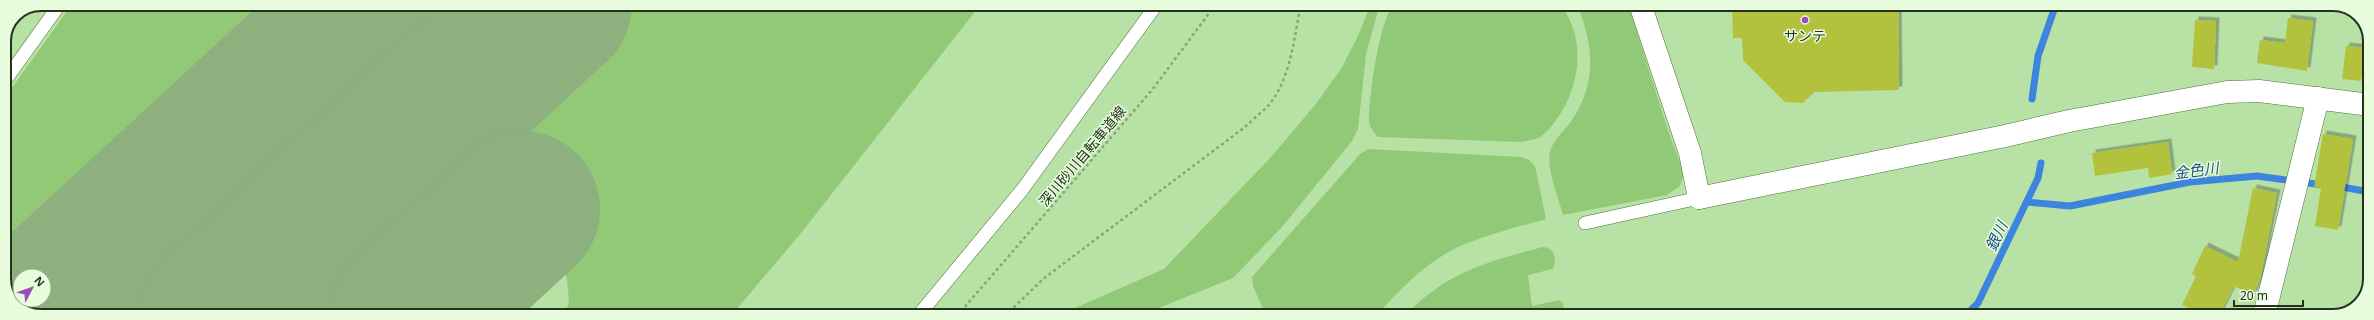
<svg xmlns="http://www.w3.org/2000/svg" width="2374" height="320" font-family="'Noto Sans','Noto Sans JP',sans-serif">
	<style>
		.green { fill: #91c976 }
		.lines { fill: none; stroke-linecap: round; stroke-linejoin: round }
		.stream { stroke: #3d84de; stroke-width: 7 }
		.runway { stroke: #8db07e; stroke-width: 156 }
		.building { fill: #b2c23c; filter: url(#shadow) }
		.service-casing { stroke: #4d723b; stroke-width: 14 }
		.minor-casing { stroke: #4d723b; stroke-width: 23 }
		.tertiary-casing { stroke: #4d723b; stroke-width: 23 }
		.path { stroke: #85a676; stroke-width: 2.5; stroke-dasharray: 3 3; stroke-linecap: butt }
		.service { stroke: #fff; stroke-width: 13 }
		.minor { stroke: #fff; stroke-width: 22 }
		.tertiary { stroke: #fff; stroke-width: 22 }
		.poi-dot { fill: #9f4dbd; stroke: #e7fcdd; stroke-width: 1.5 }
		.labels { text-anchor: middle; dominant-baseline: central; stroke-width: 3; stroke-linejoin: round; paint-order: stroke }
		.poi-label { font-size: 14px; fill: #22321b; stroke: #e7fcdd }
		.street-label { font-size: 14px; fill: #22321b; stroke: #e7fcdd }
		.water-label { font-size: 15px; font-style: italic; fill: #1f4d89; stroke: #e7fcdd }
		.rim { fill: none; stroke: #22321b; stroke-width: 2 }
	</style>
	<defs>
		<filter id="shadow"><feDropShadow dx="3.5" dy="-3.5" stdDeviation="0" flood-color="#0004"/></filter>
	</defs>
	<rect width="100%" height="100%" fill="#b8e2a5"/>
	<!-- green -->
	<g class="green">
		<path d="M 72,4 L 243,4 L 267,30 L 213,77 L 174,133 L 6,287 L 4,99 Z"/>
		<path d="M 450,4 L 981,4 L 801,233 L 731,316 L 564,316 L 569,302 L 567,279 L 558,253 L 501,189 L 363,316 L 91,316 L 228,189 L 289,152 Z"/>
		<path d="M 1371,4 L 1380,4 L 1366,54 L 1358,129 L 1352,141 L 1282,227 L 1233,278 L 1139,316 L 1057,316 L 1164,269 L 1271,157 L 1315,105 L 1341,69 L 1358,36 Z"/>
		<path d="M 1394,4 L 1560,4 C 1586,37 1581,83 1559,116 C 1553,124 1547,133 1538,138 C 1533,140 1525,141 1520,142 L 1378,137 C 1374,132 1369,127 1369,121 C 1369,98 1379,20 1394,4 Z"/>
		<path d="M 1577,4 L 1628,4 L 1667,127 L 1684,174 L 1680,186 L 1667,195 L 1563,215 C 1559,199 1546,168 1550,152 C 1552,141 1565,130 1572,120 C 1598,81 1593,45 1577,4 Z"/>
		<path d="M 292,56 L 313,80 L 263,126 L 222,182 L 76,316 C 53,316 22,320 10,296 L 20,287 L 20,300 L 44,300 L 44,276 L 32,276 L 180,139 L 240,104 Z"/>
		<path d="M 1368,149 L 1522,157 L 1529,160 L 1535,166 L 1546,219 C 1515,228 1468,239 1442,256 C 1416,272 1396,294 1376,316 L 1266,316 L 1253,286 L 1252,277 L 1360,154 Z"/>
		<path d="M 1543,247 C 1555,248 1557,259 1553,269 L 1528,275 L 1532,306 L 1559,300 L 1563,303 L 1565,316 L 1405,316 C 1446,272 1487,262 1543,247 Z"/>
	</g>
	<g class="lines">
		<!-- stream -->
		<g class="stream">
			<path d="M 2032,99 L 2038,56 L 2056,4"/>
			<path d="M 2336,186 L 2370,192"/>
			<path d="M 2027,202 L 2070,206 L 2190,182 L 2257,176 L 2323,185"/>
			<path d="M 1965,316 L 1978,303 L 2038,178 L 2041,163"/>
		</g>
		<!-- runway -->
		<g class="runway">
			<path d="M 36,316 L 375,4"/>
			<path d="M 216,316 L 554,4"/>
			<path d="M 406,316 L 522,209"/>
		</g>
	</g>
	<!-- building -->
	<g class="building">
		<path d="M 1732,4 L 1898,4 L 1899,90 L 1814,92 L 1803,103 L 1785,102 L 1743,60 L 1742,38 L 1733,38 Z"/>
		<path d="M 2288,18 L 2313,21 L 2307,71 L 2257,63 L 2260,40 L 2285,43 Z"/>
		<path d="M 2195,20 L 2216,21 L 2214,69 L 2192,67 Z"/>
		<path d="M 2346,46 L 2365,48 L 2361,81 L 2342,79 Z"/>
		<path d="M 2323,134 L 2353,139 L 2338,230 L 2315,226 L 2321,188 L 2314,187 Z"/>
		<path d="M 2168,142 L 2172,174 L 2149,178 L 2148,168 L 2095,176 L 2092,153 Z"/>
		<path d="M 2253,188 L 2277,193 L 2260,279 L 2253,295 L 2234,286 L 2219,316 L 2205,316 L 2182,305 L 2196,276 L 2192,274 L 2205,246 L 2238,262 Z"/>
	</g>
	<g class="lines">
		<defs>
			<g id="service">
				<path d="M 4,82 L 60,4"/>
				<path d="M 1585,223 L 1699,198"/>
				<path d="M 918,316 L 1022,190 L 1157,4"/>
			</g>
			<g id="minor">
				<path d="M 1640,4 L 1690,153 L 1699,198"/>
				<path d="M 2264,316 L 2318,98"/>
			</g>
			<path id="tertiary" d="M 1699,198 L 2005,136 L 2069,121 L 2227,92 L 2259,91 L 2370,105"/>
		</defs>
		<!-- service casing -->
		<use href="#service" class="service-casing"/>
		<!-- minor casing -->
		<use href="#minor" class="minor-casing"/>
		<!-- tertiary casing -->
		<use href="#tertiary" class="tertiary-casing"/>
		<!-- path -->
		<g class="path">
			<path d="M 889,316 L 898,310 L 902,310"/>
			<path d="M 957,316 L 1152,90 L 1216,4"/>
			<path d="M 1005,316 L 1043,279 L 1245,127 C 1252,120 1261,113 1268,106 C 1291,79 1294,37 1301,4"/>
		</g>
		<!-- service -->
		<use href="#service" class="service"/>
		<!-- minor -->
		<use href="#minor" class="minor"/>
		<!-- tertiary -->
		<use href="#tertiary" class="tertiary"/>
	</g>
	<!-- markers -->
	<circle class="poi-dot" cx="1805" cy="20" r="4"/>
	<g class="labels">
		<!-- poi labels -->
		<g class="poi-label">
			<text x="1805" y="35">サンテ</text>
		</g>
		<!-- street labels -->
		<g class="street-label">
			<text transform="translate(1082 156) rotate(-50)">深川砂川自転車道線</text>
		</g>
		<!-- water labels -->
		<g class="water-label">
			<text transform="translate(2196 170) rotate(-7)">金色川</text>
			<text transform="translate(1996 236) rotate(-65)">銀川</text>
		</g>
	</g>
	<!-- crop -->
	<path d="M0 0H2374V320H0ZM41 11H2333A30 30 0 0 1 2363 41V279A30 30 0 0 1 2333 309H41A30 30 0 0 1 11 279V41A30 30 0 0 1 41 11Z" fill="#e7fcdd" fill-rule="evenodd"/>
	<path class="rim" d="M41 11H2333A30 30 0 0 1 2363 41V279A30 30 0 0 1 2333 309H41A30 30 0 0 1 11 279V41A30 30 0 0 1 41 11Z"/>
	<!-- north arrow -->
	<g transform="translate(32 288) rotate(49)"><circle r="19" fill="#e7fcdd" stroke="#98ab8f"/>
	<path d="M0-3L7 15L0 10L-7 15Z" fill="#9f4dbd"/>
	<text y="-6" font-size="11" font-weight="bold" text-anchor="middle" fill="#22321b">N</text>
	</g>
	<!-- scale -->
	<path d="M2234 300v6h69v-6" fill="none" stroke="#22321b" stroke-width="2"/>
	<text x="2240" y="300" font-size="12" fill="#22321b" stroke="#e7fcdd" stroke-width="3" paint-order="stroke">20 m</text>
</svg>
